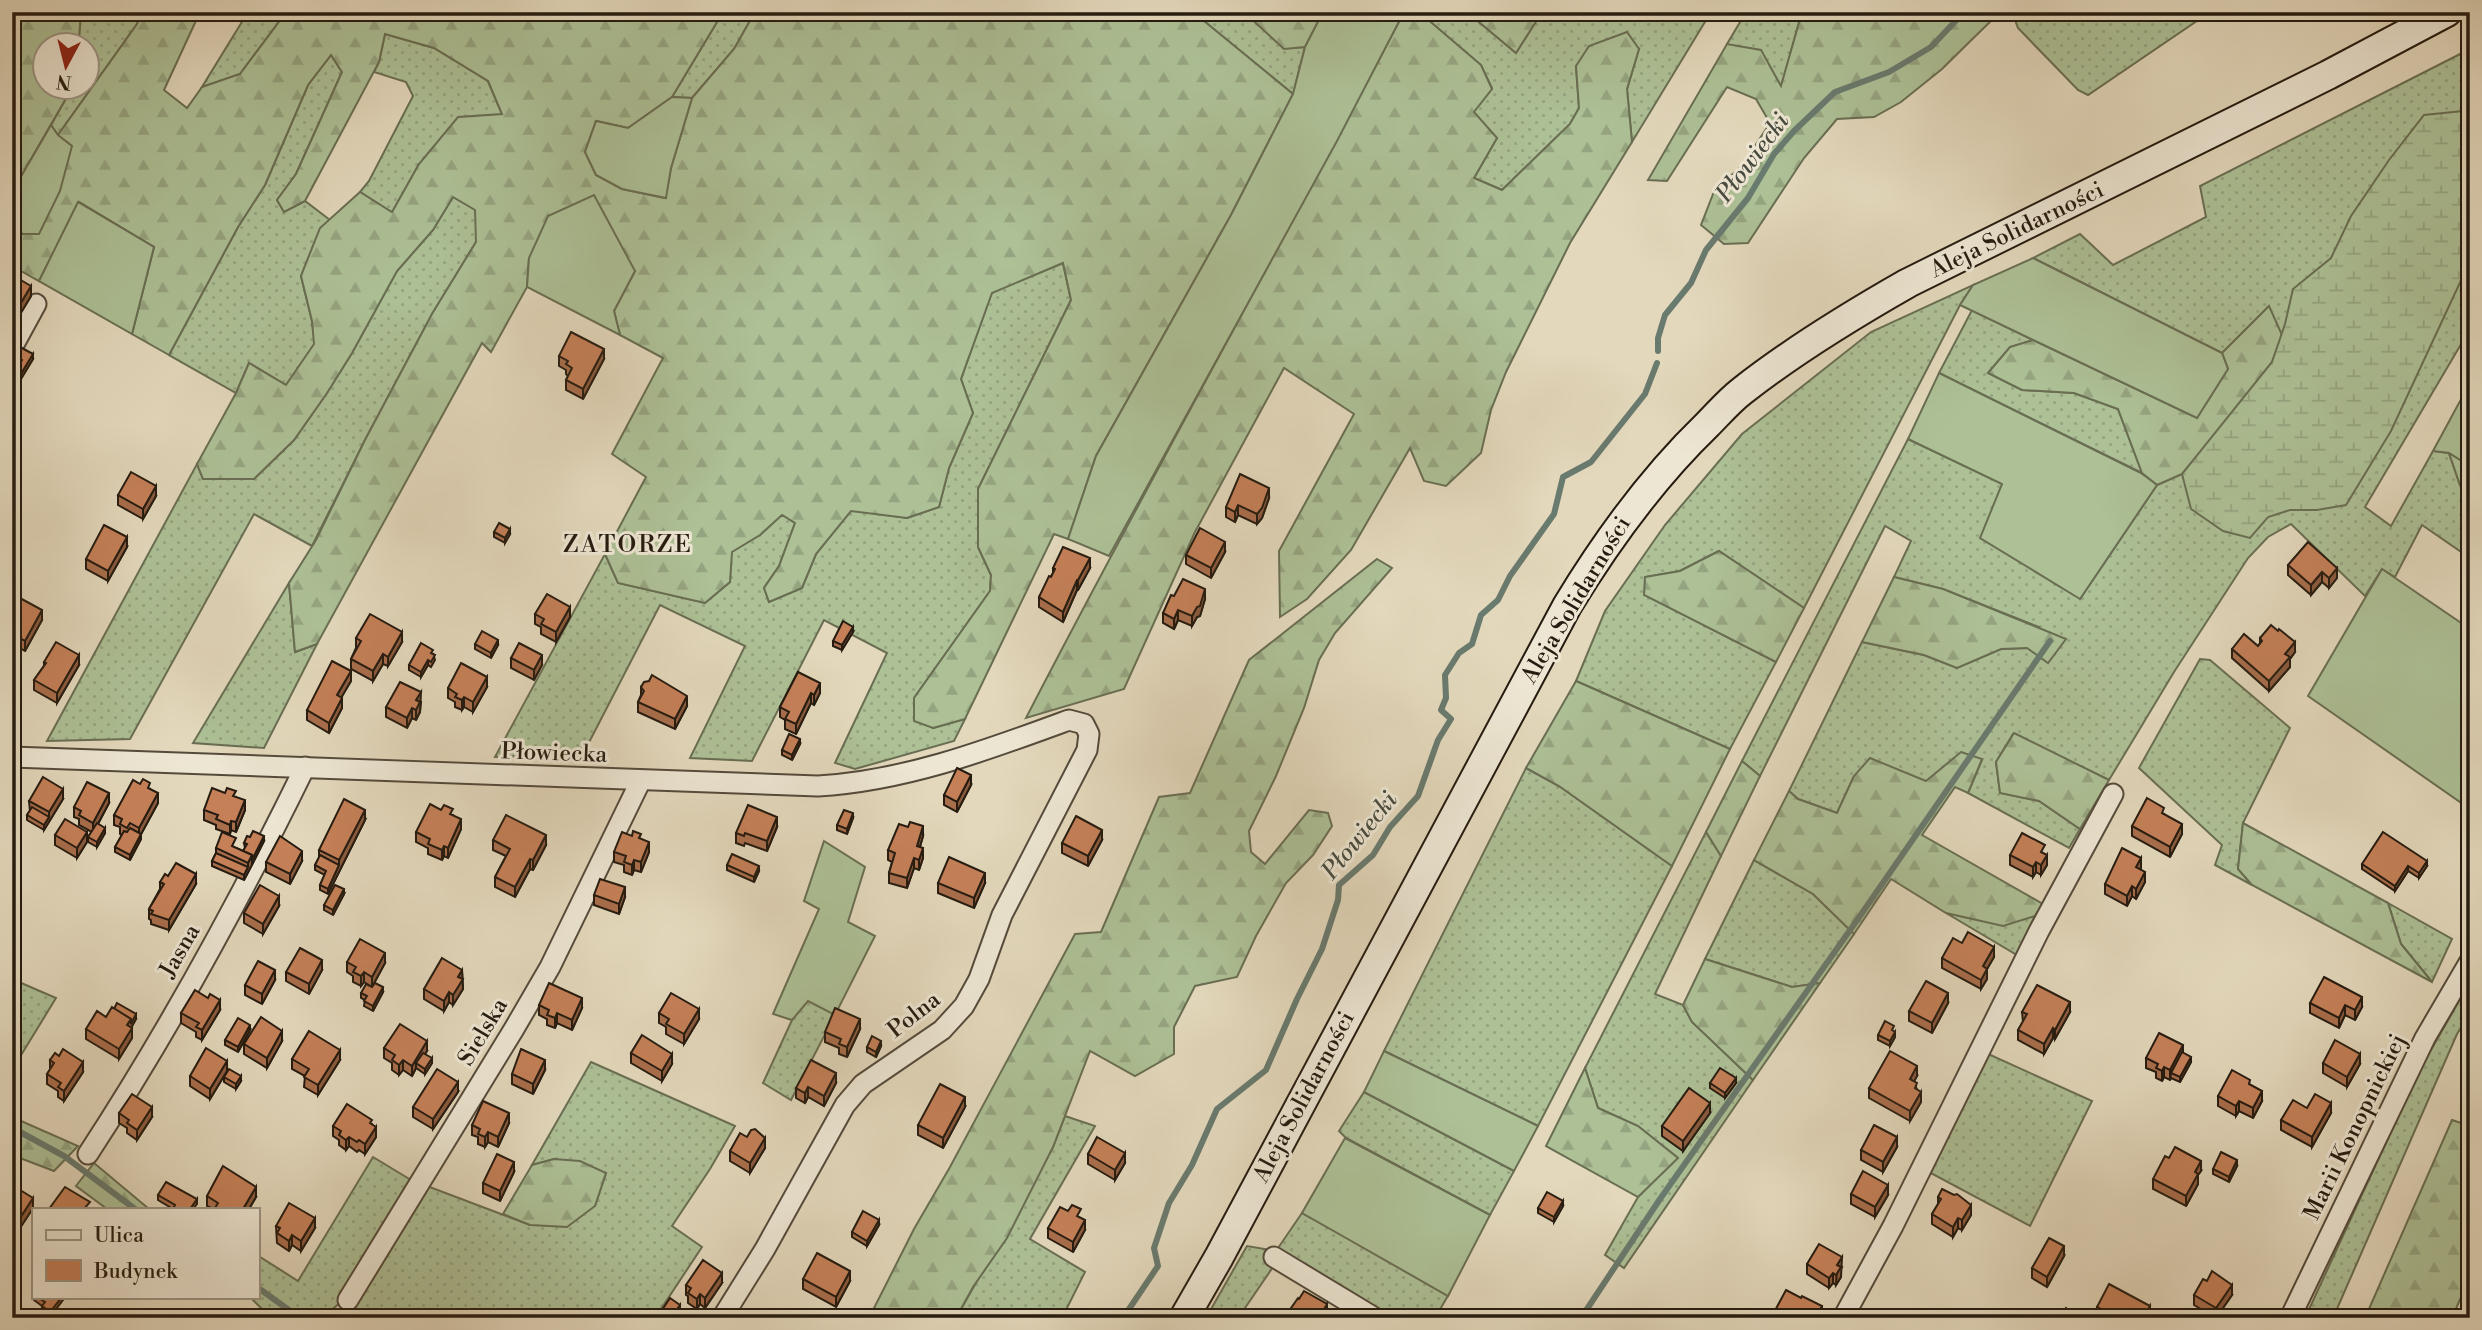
<svg xmlns="http://www.w3.org/2000/svg" width="2482" height="1330" font-family="'Libre Bodoni',serif">
	<style>
		.grass { fill: url(#grass-dots); stroke: #696e53; stroke-width: 2 }
		.forest { fill: url(#forest-firs); stroke: #696e53; stroke-width: 2 }
		.wetland { fill: url(#wetland-marsh); stroke: #696e53; stroke-width: 2 }
		.garden { fill: #adc096; stroke: #696e53; stroke-width: 2 }
		.lines { fill: none; stroke-linecap: round; stroke-linejoin: round }
		.stream { stroke: #697a6e; stroke-width: 6 }
		.minor-casing { stroke: #544a3b; stroke-width: 23 }
		.secondary-casing { stroke: #251b10; stroke-width: 32 }
		.minor { stroke: #ede6d3; stroke-width: 19 }
		.secondary { stroke: #ede6d3; stroke-width: 28 }
		.wall { fill: #a96e4c; stroke: #251b10; stroke-width: 2 }
		.shaded-wall { fill: #8a5a3e; stroke: #251b10; stroke-width: 2 }
		.building { fill: #c58058; stroke: #251b10; stroke-width: 2 }
		.labels { text-anchor: middle; dominant-baseline: central; stroke-width: 6; stroke-linejoin: round; paint-order: stroke }
		.street-label { font-size: 23px; fill: #251b10; stroke: #ede6d3 }
		.water-label { font-size: 24px; font-style: italic; fill: #474b3f; stroke: #ede6d3 }
		.neighbourhood-label { font-size: 24px; letter-spacing: 2px; fill: #251b10; stroke: #ede6d3 }
	</style>
	<defs>
		<pattern id="grass-dots" width="8" height="8" patternUnits="userSpaceOnUse" patternTransform="scale(1.75)"><rect width="8" height="8" fill="#adc096"/><path d="M2 2h.1M6 6h.1" fill="none" stroke="#95a480" stroke-width="1.8" stroke-linecap="round"/></pattern>
		<pattern id="forest-firs" width="22" height="20" patternUnits="userSpaceOnUse" patternTransform="scale(1.75)"><rect width="22" height="20" fill="#adc096"/><path d="M5 1l3.5 6h-7zM16 11l3.5 6h-7z" fill="#95a480"/></pattern>
		<pattern id="wetland-marsh" width="20" height="14" patternUnits="userSpaceOnUse" patternTransform="scale(1.75)"><rect width="20" height="14" fill="#adc096"/><path d="M1 5h8M5 5V1M11 12h8M15 12V8" fill="none" stroke="#95a480"/></pattern>
	</defs>
	<rect width="100%" height="100%" fill="#e3d8bc"/>
	<filter id="stains"><feTurbulence type="fractalNoise" baseFrequency=".00286" numOctaves="4"/><feColorMatrix values="0 0 0 0 .2 0 0 0 0 .09 0 0 0 0 .02 0 0 0 .5 -.17"/></filter>
	<radialGradient id="worn" r=".72"><stop offset=".6" stop-color="#630" stop-opacity="0"/><stop offset="1" stop-color="#630" stop-opacity=".3"/></radialGradient>
	<!-- grass -->
	<g class="grass">
		<path d="M 81,12 L 142,12 L 137,24 L 58,135 L 51,125 L 72,88 L 88,88 L 88,59 L 93,49 L 79,38 Z"/>
		<path d="M 248,12 L 279,12 L 281,19 L 240,74 L 202,87 Z"/>
		<path d="M 723,12 L 755,12 L 734,49 L 692,98 L 672,97 Z"/>
		<path d="M 1193,12 L 1244,12 L 1284,48 L 1305,47 L 1293,94 Z"/>
		<path d="M 1419,12 L 1467,12 L 1516,53 L 1542,12 L 1711,12 L 1632,142 L 1627,89 L 1639,49 L 1576,66 L 1579,108 L 1570,124 L 1502,190 L 1474,178 L 1497,138 L 1473,112 L 1492,88 L 1481,65 Z"/>
		<path d="M 1746,12 L 1802,12 L 1781,87 L 1727,44 Z"/>
		<path d="M 2012,12 L 2210,12 L 2088,95 L 2078,90 L 2018,28 Z"/>
		<path d="M 385,34 L 434,48 L 488,81 L 502,114 L 419,164 L 392,213 L 360,192 L 369,181 L 413,96 L 406,82 L 374,72 L 379,62 Z"/>
		<path d="M 2470,49 L 2470,329 L 2365,507 L 2391,526 L 2433,451 L 2449,453 L 2460,485 L 2470,490 L 2470,558 L 2422,525 L 2395,577 L 2382,569 L 2365,596 L 2291,524 L 2268,537 L 2248,558 L 2174,672 L 2109,780 L 2013,734 L 1996,762 L 2000,793 L 2039,801 L 2080,829 L 2069,848 L 1968,793 L 1982,760 L 1926,782 L 1854,776 L 1837,813 L 1798,799 L 1789,791 L 1862,642 L 1924,655 L 1957,668 L 2001,649 L 2027,648 L 2039,627 L 1943,589 L 1894,577 L 1911,541 L 1885,526 L 1760,776 L 1742,761 L 1908,439 L 2003,484 L 2080,599 L 2157,485 L 2182,474 L 2269,306 L 2222,353 L 2033,258 L 2080,234 L 2113,265 L 2206,217 L 2200,186 Z"/>
		<path d="M 331,55 L 342,72 L 296,174 L 277,200 L 284,212 L 305,201 L 330,220 L 320,229 L 301,276 L 312,321 L 315,344 L 286,385 L 249,363 L 236,393 L 169,355 L 238,227 L 265,185 L 308,85 Z"/>
		<path d="M 453,197 L 476,210 L 476,242 L 432,314 L 365,440 L 312,546 L 254,514 L 130,739 L 47,741 L 197,464 L 203,479 L 254,479 L 294,440 L 327,393 L 352,353 L 397,271 L 433,230 Z"/>
		<path d="M 1063,263 L 1071,300 L 978,489 L 978,547 L 991,575 L 990,591 L 914,698 L 933,728 L 965,719 L 954,741 L 855,769 L 835,763 L 887,653 L 824,620 L 752,761 L 690,758 L 745,646 L 660,605 L 583,754 L 495,757 L 605,554 L 618,583 L 705,603 L 730,582 L 731,552 L 760,535 L 782,514 L 795,523 L 779,566 L 764,588 L 769,602 L 802,588 L 816,554 L 851,510 L 907,518 L 939,507 L 949,468 L 973,413 L 961,379 L 992,292 Z"/>
		<path d="M 1973,285 L 1960,305 L 1804,608 L 1719,551 L 1680,571 L 1645,577 L 1645,595 L 1776,662 L 1730,749 L 1576,681 L 1605,611 L 1665,525 L 1742,434 L 1871,332 Z"/>
		<path d="M 1972,310 L 2033,340 L 2010,347 L 1988,373 L 2022,390 L 2074,393 L 2118,409 L 2142,473 L 1939,373 Z"/>
		<path d="M 289,583 L 295,652 L 317,644 L 264,748 L 193,743 Z"/>
		<path d="M 2200,659 L 2210,660 L 2290,728 L 2243,823 L 2238,869 L 2252,885 L 2215,865 L 2222,845 L 2139,768 Z"/>
		<path d="M 1526,768 L 1559,786 L 1672,866 L 1538,1126 L 1384,1051 Z"/>
		<path d="M 1706,832 L 1721,856 L 1655,994 L 1683,1005 L 1692,1022 L 1753,1080 L 1624,1268 L 1605,1255 L 1638,1197 L 1677,1157 L 1638,1126 L 1598,1108 L 1585,1068 Z"/>
		<path d="M 1754,860 L 1813,894 L 1854,934 L 1820,983 L 1792,987 L 1705,959 Z"/>
		<path d="M 2388,903 L 2452,939 L 2432,982 L 2401,944 Z"/>
		<path d="M 1946,913 L 2003,925 L 2035,916 L 2017,955 Z"/>
		<path d="M 12,979 L 56,998 L 12,1070 Z"/>
		<path d="M 2470,982 L 2470,1013 L 2457,1034 L 2333,1318 L 2305,1318 L 2420,1069 Z"/>
		<path d="M 808,1000 L 835,1015 L 791,1100 L 763,1083 L 792,1020 Z"/>
		<path d="M 1986,1053 L 2092,1101 L 2030,1226 L 1927,1171 Z"/>
		<path d="M 591,1062 L 735,1126 L 710,1169 L 672,1226 L 702,1247 L 655,1318 L 349,1318 L 348,1311 L 427,1186 L 530,1225 L 595,1206 L 606,1173 L 554,1159 L 532,1165 Z"/>
		<path d="M 1364,1092 L 1514,1171 L 1490,1215 L 1346,1138 L 1339,1131 Z"/>
		<path d="M 1065,1116 L 1095,1126 L 1030,1239 L 1085,1272 L 1062,1318 L 956,1318 L 1053,1147 Z"/>
		<path d="M 373,1157 L 411,1180 L 341,1302 L 329,1312 L 342,1318 L 271,1318 L 250,1297 L 257,1297 L 257,1255 L 298,1281 Z"/>
		<path d="M 1302,1213 L 1449,1294 L 1435,1318 L 1391,1318 L 1276,1251 L 1273,1267 L 1245,1308 L 1259,1318 L 1206,1318 L 1247,1246 L 1276,1251 Z"/>
	</g>
	<!-- forest -->
	<g class="forest">
		<path d="M 15,12 L 81,12 L 79,38 L 93,49 L 88,59 L 88,46 L 46,46 L 46,88 L 72,88 L 12,192 L 12,16 Z"/>
		<path d="M 142,12 L 200,12 L 164,90 L 187,108 L 202,87 L 240,74 L 281,19 L 279,12 L 723,12 L 672,97 L 628,128 L 596,121 L 585,152 L 596,175 L 622,189 L 665,198 L 671,168 L 692,98 L 734,49 L 755,12 L 1193,12 L 1293,94 L 1231,215 L 1096,456 L 1068,539 L 1054,534 L 965,719 L 933,728 L 914,721 L 914,698 L 990,591 L 991,575 L 978,547 L 978,489 L 1071,300 L 1063,263 L 992,293 L 961,379 L 973,413 L 949,468 L 939,507 L 907,518 L 851,511 L 816,554 L 802,588 L 769,602 L 764,588 L 779,566 L 795,523 L 782,515 L 760,535 L 732,552 L 730,582 L 705,603 L 618,583 L 605,554 L 646,477 L 612,454 L 663,358 L 620,335 L 614,311 L 635,271 L 529,258 L 527,287 L 491,352 L 482,343 L 317,644 L 295,652 L 289,583 L 316,540 L 365,440 L 432,314 L 476,242 L 475,210 L 453,197 L 433,230 L 397,271 L 352,353 L 327,393 L 294,440 L 254,479 L 203,479 L 197,464 L 236,393 L 249,363 L 286,385 L 314,344 L 312,321 L 301,276 L 320,228 L 360,192 L 392,212 L 419,164 L 458,117 L 502,114 L 488,81 L 434,48 L 385,34 L 379,62 L 305,201 L 284,212 L 277,200 L 296,174 L 342,72 L 331,55 L 308,85 L 265,185 L 238,227 L 169,355 L 132,334 L 154,247 L 79,202 L 39,281 L 12,266 L 12,228 L 23,234 L 58,135 L 137,24 Z"/>
		<path d="M 1244,12 L 1323,12 L 1305,47 L 1284,49 Z"/>
		<path d="M 1404,12 L 1419,12 L 1481,65 L 1492,89 L 1474,112 L 1497,138 L 1474,178 L 1502,190 L 1570,124 L 1579,108 L 1576,66 L 1589,46 L 1627,32 L 1639,49 L 1627,89 L 1632,142 L 1570,243 L 1506,372 L 1491,410 L 1481,453 L 1446,486 L 1424,481 L 1410,448 L 1351,550 L 1307,599 L 1280,617 L 1279,551 L 1354,414 L 1284,368 L 1195,532 L 1124,689 L 1026,718 C 1148,481 1280,249 1404,12 Z"/>
		<path d="M 1467,12 L 1542,12 L 1516,53 Z"/>
		<path d="M 1802,12 L 2000,12 L 1942,69 L 1901,102 L 1874,117 L 1837,119 L 1804,158 L 1748,243 L 1724,244 L 1701,225 L 1715,189 L 1741,167 L 1770,123 L 1756,99 L 1727,87 L 1667,181 L 1648,180 L 1727,44 L 1761,50 L 1781,86 Z"/>
		<path d="M 2269,306 L 2282,335 L 2272,362 L 2216,435 L 2182,474 L 2157,485 L 2142,473 L 2118,409 L 2074,393 L 2022,390 L 1988,373 L 2010,347 L 2033,340 L 2197,418 L 2228,369 L 2222,353 Z"/>
		<path d="M 2449,453 L 2470,466 L 2470,490 L 2460,485 Z"/>
		<path d="M 1719,551 L 1804,608 L 1776,662 L 1644,595 L 1645,577 L 1680,571 Z"/>
		<path d="M 1377,559 L 1392,568 L 1335,633 L 1319,660 L 1304,708 L 1276,776 L 1249,831 L 1251,852 L 1265,864 L 1309,810 L 1328,813 L 1332,826 L 1313,855 L 1286,883 L 1256,936 L 1237,977 L 1195,986 L 1174,1027 L 1174,1054 L 1135,1076 L 1090,1051 L 1053,1147 L 1007,1238 L 973,1287 L 956,1318 L 869,1318 L 914,1229 L 950,1167 L 1075,934 L 1101,932 L 1159,797 L 1190,793 L 1249,660 Z"/>
		<path d="M 1894,577 L 1943,589 L 2066,639 L 2048,663 L 2027,648 L 2001,649 L 1957,668 L 1924,655 L 1862,642 Z"/>
		<path d="M 1576,681 L 1730,749 L 1672,866 L 1559,786 L 1526,768 Z"/>
		<path d="M 2014,733 L 2109,780 L 2080,829 L 2039,801 L 2000,793 L 1996,762 Z"/>
		<path d="M 1961,752 L 1982,759 L 1968,793 L 1955,787 L 1922,835 L 2043,904 L 2035,916 L 2003,926 L 1946,913 L 1891,879 L 1854,934 L 1813,894 L 1754,860 L 1789,791 L 1798,799 L 1837,813 L 1854,776 L 1870,758 L 1926,781 Z"/>
		<path d="M 1742,761 L 1760,776 L 1721,856 L 1706,832 Z"/>
		<path d="M 2243,823 L 2388,903 L 2401,944 L 2432,982 L 2252,885 L 2238,869 Z"/>
		<path d="M 1705,959 L 1792,987 L 1820,983 L 1753,1080 L 1692,1022 L 1683,1005 Z"/>
		<path d="M 1585,1068 L 1598,1108 L 1638,1126 L 1678,1158 L 1638,1197 L 1546,1146 Z"/>
		<path d="M 12,1117 L 78,1146 L 54,1171 L 12,1155 Z"/>
		<path d="M 2452,1120 L 2470,1126 L 2470,1243 L 2461,1265 L 2465,1288 L 2452,1318 L 2365,1318 Z"/>
		<path d="M 554,1159 L 580,1161 L 606,1173 L 595,1206 L 567,1227 L 530,1225 L 503,1214 L 532,1165 Z"/>
		<path d="M 94,1163 L 149,1209 L 107,1209 L 76,1186 Z"/>
	</g>
	<!-- wetland -->
	<path class="wetland" d="M 2463,111 L 2470,116 L 2470,261 L 2391,431 L 2346,505 L 2317,510 L 2290,510 L 2268,517 L 2250,538 L 2223,531 L 2191,509 L 2182,474 L 2272,362 L 2285,324 L 2293,289 L 2331,258 L 2351,216 L 2389,160 L 2424,115 Z"/>
	<!-- garden -->
	<g class="garden">
		<path d="M 1323,12 L 1404,12 L 1337,141 L 1109,556 L 1068,539 L 1096,456 L 1231,215 L 1293,94 L 1305,47 Z"/>
		<path d="M 672,97 L 692,98 L 671,168 L 666,198 L 622,189 L 596,175 L 585,152 L 596,121 L 628,128 Z"/>
		<path d="M 51,125 L 58,135 L 72,146 L 60,191 L 39,234 L 23,234 L 12,228 L 12,192 Z"/>
		<path d="M 594,195 L 635,271 L 614,311 L 620,335 L 527,287 L 529,258 L 548,216 Z"/>
		<path d="M 78,202 L 154,247 L 132,334 L 39,281 Z"/>
		<path d="M 2033,258 L 2222,353 L 2228,369 L 2197,418 L 1960,305 L 1973,285 Z"/>
		<path d="M 1939,373 L 2141,473 L 2157,485 L 2080,599 L 1980,538 L 2002,484 L 1908,439 Z"/>
		<path d="M 2466,390 L 2470,392 L 2470,466 L 2449,453 L 2433,451 Z"/>
		<path d="M 2382,569 L 2470,629 L 2470,809 L 2308,696 Z"/>
		<path d="M 824,841 L 865,867 L 848,922 L 875,936 L 835,1015 L 808,1001 L 792,1020 L 773,1014 L 819,909 L 804,901 Z"/>
		<path d="M 1384,1051 L 1538,1126 L 1514,1171 L 1364,1092 Z"/>
		<path d="M 1345,1138 L 1490,1215 L 1448,1296 L 1302,1213 Z"/>
	</g>
	<g class="lines">
		<!-- stream -->
		<g class="stream">
			<path d="M 1658,351 L 1658,338 L 1665,315 L 1691,283 L 1706,250 L 1748,198 L 1774,154 L 1794,131 L 1835,92 L 1889,72 L 1931,47 L 1964,12"/>
			<path d="M 12,1131 L 20,1132 L 64,1156 L 135,1209"/>
			<path d="M 257,1287 L 300,1318"/>
			<path d="M 1123,1318 L 1158,1266 L 1154,1248 L 1169,1203 L 1192,1165 L 1217,1109 L 1266,1070 L 1297,999 L 1322,949 L 1338,900 L 1339,885 L 1373,855 L 1390,827 L 1418,796 L 1438,740 L 1451,719 L 1441,710 L 1446,698 L 1445,675 L 1459,653 L 1472,644 L 1481,615 L 1498,600 L 1510,576 L 1554,514 L 1563,477 L 1591,462 L 1645,394 L 1657,363"/>
			<path d="M 1581,1318 L 1660,1199 L 1860,916 L 2050,641"/>
		</g>
		<defs>
			<g id="minor">
				<path d="M 12,348 L 36,304"/>
				<path d="M 12,757 L 818,786 C 905,781 987,750 1069,720 L 1084,724 L 1089,734 L 1087,750 L 1002,915 L 979,979 L 964,1006 L 942,1030 L 863,1084 L 845,1105 L 765,1249 L 722,1318"/>
				<path d="M 88,1154 C 169,1030 240,900 305,767"/>
				<path d="M 1274,1257 L 1375,1318"/>
				<path d="M 348,1300 L 514,1029 L 550,967 L 641,780"/>
				<path d="M 1843,1318 L 1893,1226 L 2039,931 L 2113,794"/>
				<path d="M 2290,1318 L 2425,1038 L 2470,961"/>
			</g>
			<path id="secondary" d="M 1184,1318 L 1219,1257 L 1567,606 C 1607,540 1651,479 1707,425 C 1718,414 1729,401 1742,391 C 1794,350 1850,316 1908,283 L 2328,75 L 2447,12"/>
		</defs>
		<!-- minor casing -->
		<use href="#minor" class="minor-casing"/>
		<!-- secondary casing -->
		<use href="#secondary" class="secondary-casing"/>
		<!-- minor -->
		<use href="#minor" class="minor"/>
		<!-- secondary -->
		<use href="#secondary" class="secondary"/>
	</g>
	<!-- wall -->
	<g class="wall">
		<path d="M 12,275 L 31,296 L 19,316 L 12,312 Z"/>
		<path d="M 15,356 L 33,359 L 16,387 L 12,384 L 12,364 L 15,361 Z"/>
		<path d="M 559,356 L 604,359 L 583,399 L 566,390 L 566,380 L 568,376 L 566,374 L 566,370 L 559,366 Z"/>
		<path d="M 118,495 L 156,496 L 143,519 L 118,505 Z"/>
		<path d="M 1269,498 L 1262,518 L 1257,524 L 1238,515 L 1235,522 L 1226,517 L 1226,507 Z"/>
		<path d="M 494,532 L 510,534 L 505,543 L 494,537 Z"/>
		<path d="M 127,547 L 108,581 L 86,569 L 86,559 Z"/>
		<path d="M 1225,552 L 1211,578 L 1186,564 L 1186,555 Z"/>
		<path d="M 2288,565 L 2337,568 L 2337,578 L 2329,588 L 2322,582 L 2311,595 L 2288,575 Z"/>
		<path d="M 1053,568 L 1090,568 L 1078,590 L 1077,590 L 1063,622 L 1039,607 L 1039,597 L 1053,573 Z"/>
		<path d="M 1174,596 L 1205,599 L 1200,616 L 1197,617 L 1192,626 L 1178,620 L 1174,629 L 1163,623 L 1163,613 Z"/>
		<path d="M 12,607 L 42,620 L 25,651 L 12,644 Z"/>
		<path d="M 535,614 L 570,617 L 556,642 L 541,634 L 541,627 L 535,624 Z"/>
		<path d="M 853,632 L 842,650 L 833,646 L 833,641 Z"/>
		<path d="M 356,638 L 402,642 L 388,666 L 383,664 L 373,681 L 351,669 L 351,659 L 356,648 Z"/>
		<path d="M 2260,638 L 2295,652 L 2290,659 L 2290,667 L 2269,691 L 2232,658 L 2232,649 L 2258,646 L 2260,643 Z"/>
		<path d="M 475,644 L 498,645 L 491,658 L 475,649 Z"/>
		<path d="M 433,654 L 435,660 L 431,667 L 428,665 L 421,677 L 409,670 L 409,665 Z"/>
		<path d="M 511,658 L 542,665 L 534,680 L 511,668 Z"/>
		<path d="M 44,662 L 79,665 L 57,703 L 34,690 L 34,680 L 44,666 Z"/>
		<path d="M 798,672 L 820,693 L 814,705 L 811,703 L 796,734 L 785,729 L 785,720 L 780,717 L 780,707 Z"/>
		<path d="M 351,681 L 341,697 L 342,708 L 329,733 L 307,720 L 307,710 Z"/>
		<path d="M 487,687 L 473,712 L 464,707 L 462,710 L 455,707 L 455,702 L 448,698 L 448,688 Z"/>
		<path d="M 641,687 L 687,706 L 675,729 L 638,712 L 638,702 L 641,695 Z"/>
		<path d="M 421,702 L 420,712 L 416,720 L 412,718 L 407,728 L 386,717 L 386,707 Z"/>
		<path d="M 800,744 L 792,760 L 782,755 L 782,750 Z"/>
		<path d="M 971,785 L 957,812 L 944,805 L 944,795 Z"/>
		<path d="M 150,789 L 158,803 L 141,834 L 141,839 L 130,860 L 115,852 L 115,847 L 122,835 L 120,834 L 120,827 L 114,825 L 114,815 Z"/>
		<path d="M 236,797 L 245,810 L 236,832 L 231,830 L 230,834 L 216,829 L 216,825 L 204,820 L 204,810 Z"/>
		<path d="M 63,799 L 44,830 L 27,820 L 27,815 L 30,811 L 29,801 Z"/>
		<path d="M 109,803 L 98,824 L 105,833 L 97,847 L 88,842 L 88,837 L 92,832 L 79,825 L 79,819 L 74,817 L 74,807 Z"/>
		<path d="M 2164,814 L 2182,834 L 2170,857 L 2132,836 L 2132,826 Z"/>
		<path d="M 453,815 L 461,829 L 448,858 L 444,856 L 442,860 L 428,854 L 428,848 L 416,842 L 416,832 Z"/>
		<path d="M 853,818 L 847,834 L 837,830 L 837,825 Z"/>
		<path d="M 365,820 L 328,894 L 320,890 L 320,885 L 325,875 L 315,870 L 315,865 L 319,858 L 319,850 Z"/>
		<path d="M 777,827 L 767,851 L 745,843 L 744,846 L 736,843 L 736,833 Z"/>
		<path d="M 55,835 L 87,842 L 77,858 L 55,845 Z"/>
		<path d="M 923,836 L 920,847 L 923,858 L 919,870 L 914,868 L 907,888 L 889,883 L 889,873 L 892,862 L 888,860 L 888,850 Z"/>
		<path d="M 641,839 L 649,852 L 641,872 L 634,870 L 632,875 L 624,872 L 624,865 L 614,862 L 614,852 Z"/>
		<path d="M 493,840 L 546,845 L 533,870 L 530,869 L 515,897 L 495,887 L 495,877 L 506,856 L 493,850 Z"/>
		<path d="M 1102,840 L 1088,866 L 1062,853 L 1062,843 Z"/>
		<path d="M 264,841 L 244,880 L 212,866 L 212,861 L 216,853 L 216,848 L 236,848 L 243,851 L 245,848 L 244,843 Z"/>
		<path d="M 2045,854 L 2047,865 L 2041,875 L 2036,872 L 2033,877 L 2010,865 L 2010,855 Z"/>
		<path d="M 302,861 L 290,884 L 266,872 L 266,862 Z"/>
		<path d="M 2362,864 L 2427,866 L 2419,878 L 2408,871 L 2395,891 L 2362,869 Z"/>
		<path d="M 727,865 L 759,871 L 754,882 L 727,870 Z"/>
		<path d="M 2141,868 L 2140,869 L 2145,882 L 2136,899 L 2132,896 L 2127,906 L 2105,894 L 2105,884 Z"/>
		<path d="M 160,882 L 196,884 L 169,930 L 151,924 L 151,920 L 149,919 L 149,909 L 160,889 Z"/>
		<path d="M 938,883 L 985,883 L 974,908 L 938,893 Z"/>
		<path d="M 344,894 L 333,915 L 324,910 L 324,905 Z"/>
		<path d="M 594,895 L 625,897 L 619,914 L 594,905 Z"/>
		<path d="M 279,906 L 263,934 L 244,923 L 244,913 Z"/>
		<path d="M 1962,943 L 1994,957 L 1987,969 L 1987,979 L 1981,989 L 1942,968 L 1942,958 Z"/>
		<path d="M 347,962 L 385,963 L 372,987 L 364,982 L 361,986 L 353,982 L 353,976 L 347,972 Z"/>
		<path d="M 322,970 L 309,994 L 286,981 L 286,972 Z"/>
		<path d="M 462,970 L 463,989 L 453,1005 L 449,1002 L 444,1011 L 424,999 L 424,989 Z"/>
		<path d="M 275,980 L 262,1004 L 245,995 L 245,985 Z"/>
		<path d="M 383,992 L 373,1011 L 364,1006 L 365,1000 L 361,998 L 361,993 Z"/>
		<path d="M 1948,1003 L 1932,1033 L 1909,1021 L 1909,1011 Z"/>
		<path d="M 2310,1003 L 2362,1007 L 2355,1020 L 2345,1015 L 2339,1028 L 2310,1013 Z"/>
		<path d="M 539,1005 L 582,1008 L 572,1030 L 557,1023 L 555,1028 L 547,1025 L 547,1019 L 539,1015 Z"/>
		<path d="M 220,1010 L 202,1040 L 196,1037 L 196,1032 L 181,1023 L 181,1013 Z"/>
		<path d="M 2022,1012 L 2070,1012 L 2055,1039 L 2053,1038 L 2044,1054 L 2018,1040 L 2018,1030 L 2023,1022 Z"/>
		<path d="M 659,1013 L 699,1019 L 684,1044 L 666,1034 L 666,1027 L 659,1023 Z"/>
		<path d="M 106,1017 L 136,1019 L 131,1028 L 132,1038 L 119,1059 L 86,1039 L 86,1029 Z"/>
		<path d="M 860,1029 L 847,1057 L 839,1054 L 839,1048 L 825,1042 L 825,1032 Z"/>
		<path d="M 250,1030 L 238,1052 L 225,1045 L 225,1040 Z"/>
		<path d="M 1894,1032 L 1895,1037 L 1890,1046 L 1878,1040 L 1878,1035 Z"/>
		<path d="M 282,1041 L 267,1068 L 244,1054 L 244,1044 Z"/>
		<path d="M 881,1046 L 876,1057 L 867,1052 L 867,1047 Z"/>
		<path d="M 384,1048 L 427,1051 L 425,1054 L 432,1063 L 425,1074 L 416,1068 L 412,1076 L 403,1070 L 399,1075 L 392,1070 L 392,1063 L 384,1058 Z"/>
		<path d="M 631,1053 L 672,1064 L 662,1081 L 631,1063 Z"/>
		<path d="M 2183,1053 L 2191,1062 L 2180,1082 L 2171,1078 L 2170,1080 L 2164,1077 L 2162,1081 L 2156,1078 L 2156,1072 L 2146,1068 L 2146,1058 Z"/>
		<path d="M 292,1059 L 340,1060 L 318,1095 L 304,1087 L 305,1076 L 292,1069 Z"/>
		<path d="M 50,1060 L 83,1072 L 64,1101 L 58,1097 L 58,1091 L 47,1084 L 47,1074 L 50,1070 Z"/>
		<path d="M 2323,1063 L 2360,1064 L 2347,1087 L 2323,1073 Z"/>
		<path d="M 545,1070 L 533,1094 L 512,1084 L 512,1074 Z"/>
		<path d="M 227,1071 L 210,1099 L 190,1086 L 190,1076 Z"/>
		<path d="M 1917,1076 L 1914,1081 L 1921,1102 L 1910,1121 L 1869,1098 L 1869,1088 Z"/>
		<path d="M 224,1077 L 241,1081 L 236,1089 L 224,1082 Z"/>
		<path d="M 836,1083 L 824,1106 L 808,1097 L 805,1103 L 796,1098 L 796,1088 Z"/>
		<path d="M 1710,1083 L 1736,1083 L 1725,1098 L 1710,1088 Z"/>
		<path d="M 458,1092 L 433,1129 L 413,1117 L 413,1107 Z"/>
		<path d="M 2218,1096 L 2262,1101 L 2253,1118 L 2239,1111 L 2236,1116 L 2218,1106 Z"/>
		<path d="M 965,1107 L 943,1148 L 918,1135 L 918,1125 Z"/>
		<path d="M 2307,1108 L 2331,1113 L 2312,1147 L 2281,1130 L 2281,1120 Z"/>
		<path d="M 119,1113 L 152,1117 L 137,1140 L 127,1133 L 127,1128 L 119,1123 Z"/>
		<path d="M 1710,1113 L 1683,1151 L 1662,1136 L 1662,1126 Z"/>
		<path d="M 509,1123 L 498,1147 L 488,1142 L 485,1147 L 478,1144 L 478,1137 L 472,1135 L 472,1125 Z"/>
		<path d="M 372,1124 L 376,1137 L 365,1154 L 359,1150 L 357,1152 L 349,1146 L 346,1150 L 339,1145 L 339,1140 L 333,1136 L 333,1126 Z"/>
		<path d="M 747,1137 L 765,1148 L 750,1173 L 730,1161 L 730,1151 Z"/>
		<path d="M 1897,1147 L 1883,1172 L 1861,1160 L 1861,1150 Z"/>
		<path d="M 1088,1154 L 1125,1163 L 1115,1180 L 1088,1164 Z"/>
		<path d="M 2237,1166 L 2229,1182 L 2213,1174 L 2213,1169 Z"/>
		<path d="M 2201,1171 L 2198,1175 L 2198,1184 L 2186,1206 L 2153,1189 L 2153,1179 Z"/>
		<path d="M 514,1172 L 500,1201 L 483,1193 L 483,1183 Z"/>
		<path d="M 12,1185 L 33,1208 L 20,1228 L 13,1224 L 12,1225 Z"/>
		<path d="M 1851,1194 L 1888,1195 L 1875,1217 L 1851,1204 Z"/>
		<path d="M 158,1195 L 197,1204 L 173,1209 L 158,1200 Z"/>
		<path d="M 1954,1195 L 1971,1215 L 1962,1230 L 1958,1228 L 1953,1237 L 1932,1224 L 1932,1214 L 1938,1204 L 1938,1197 Z"/>
		<path d="M 207,1196 L 256,1197 L 249,1209 L 213,1209 L 207,1206 Z"/>
		<path d="M 1563,1206 L 1554,1222 L 1538,1213 L 1538,1208 Z"/>
		<path d="M 879,1225 L 867,1246 L 852,1237 L 852,1232 Z"/>
		<path d="M 276,1226 L 315,1228 L 301,1251 L 292,1245 L 289,1251 L 277,1243 Z"/>
		<path d="M 1048,1228 L 1085,1230 L 1073,1252 L 1048,1238 Z"/>
		<path d="M 2064,1256 L 2047,1287 L 2032,1278 L 2032,1268 Z"/>
		<path d="M 1807,1264 L 1842,1267 L 1841,1269 L 1841,1277 L 1836,1285 L 1833,1283 L 1829,1288 L 1807,1274 Z"/>
		<path d="M 803,1279 L 850,1281 L 836,1307 L 803,1289 Z"/>
		<path d="M 722,1283 L 705,1308 L 700,1304 L 697,1309 L 688,1303 L 688,1296 L 686,1295 L 686,1285 Z"/>
		<path d="M 2194,1295 L 2232,1295 L 2216,1318 L 2194,1305 Z"/>
		<path d="M 34,1297 L 65,1297 L 50,1317 L 42,1311 L 42,1306 L 34,1300 Z"/>
		<path d="M 2097,1307 L 2150,1316 L 2149,1318 L 2099,1318 L 2097,1317 Z"/>
		<path d="M 680,1310 L 675,1318 L 661,1318 L 660,1313 Z"/>
		<path d="M 1289,1311 L 1327,1314 L 1325,1318 L 1289,1318 Z"/>
	</g>
	<!-- shaded-wall -->
	<g class="shaded-wall">
		<path d="M 31,286 L 31,296 L 19,316 L 19,306 Z"/>
		<path d="M 604,349 L 604,359 L 583,399 L 583,389 Z"/>
		<path d="M 33,354 L 33,359 L 16,387 L 16,382 Z"/>
		<path d="M 17,413 L 17,423 L 12,432 L 12,422 Z"/>
		<path d="M 156,486 L 156,496 L 143,519 L 143,509 Z"/>
		<path d="M 1269,488 L 1269,498 L 1262,518 L 1257,524 L 1257,514 Z"/>
		<path d="M 1238,505 L 1238,515 L 1235,522 L 1235,512 Z"/>
		<path d="M 510,529 L 510,534 L 505,543 L 505,538 Z"/>
		<path d="M 127,537 L 127,547 L 108,581 L 108,571 Z"/>
		<path d="M 1225,542 L 1225,552 L 1211,578 L 1211,568 Z"/>
		<path d="M 1090,558 L 1090,568 L 1078,590 L 1078,580 Z"/>
		<path d="M 2337,568 L 2337,578 L 2329,588 L 2329,578 Z"/>
		<path d="M 2322,572 L 2322,582 L 2311,595 L 2311,585 Z"/>
		<path d="M 1077,580 L 1077,590 L 1063,622 L 1063,612 Z"/>
		<path d="M 1205,589 L 1205,599 L 1200,616 L 1197,617 L 1192,626 L 1192,616 Z"/>
		<path d="M 570,607 L 570,617 L 556,642 L 556,632 Z"/>
		<path d="M 42,610 L 42,620 L 25,651 L 25,641 Z"/>
		<path d="M 1178,610 L 1178,620 L 1174,629 L 1174,619 Z"/>
		<path d="M 853,627 L 853,632 L 842,650 L 842,645 Z"/>
		<path d="M 402,632 L 402,642 L 388,666 L 388,657 Z"/>
		<path d="M 498,640 L 498,645 L 491,658 L 491,653 Z"/>
		<path d="M 2295,642 L 2295,652 L 2290,659 L 2290,667 L 2269,691 L 2269,681 L 2285,654 Z"/>
		<path d="M 383,654 L 383,664 L 373,681 L 373,671 Z"/>
		<path d="M 79,655 L 79,665 L 57,703 L 57,693 Z"/>
		<path d="M 542,655 L 542,665 L 534,680 L 534,670 Z"/>
		<path d="M 428,660 L 428,665 L 421,677 L 421,672 Z"/>
		<path d="M 351,671 L 351,681 L 337,705 L 337,695 Z"/>
		<path d="M 487,677 L 487,687 L 473,712 L 473,702 Z"/>
		<path d="M 820,683 L 820,693 L 814,705 L 814,695 Z"/>
		<path d="M 421,692 L 420,712 L 416,720 L 416,700 Z"/>
		<path d="M 811,693 L 811,703 L 796,734 L 796,724 Z"/>
		<path d="M 687,696 L 687,706 L 675,729 L 675,719 Z"/>
		<path d="M 464,697 L 464,707 L 462,710 L 462,700 Z"/>
		<path d="M 342,698 L 342,708 L 329,733 L 329,723 Z"/>
		<path d="M 412,708 L 412,718 L 407,728 L 407,718 Z"/>
		<path d="M 800,739 L 800,744 L 792,760 L 792,755 Z"/>
		<path d="M 971,775 L 971,785 L 957,812 L 957,802 Z"/>
		<path d="M 63,789 L 63,799 L 44,830 L 44,825 L 49,817 L 49,812 Z"/>
		<path d="M 109,793 L 109,803 L 93,833 L 93,823 Z"/>
		<path d="M 158,793 L 158,803 L 139,838 L 139,828 Z"/>
		<path d="M 245,800 L 245,810 L 236,832 L 236,822 Z"/>
		<path d="M 365,810 L 365,820 L 328,894 L 328,889 L 339,865 L 339,860 Z"/>
		<path d="M 853,813 L 853,818 L 847,834 L 847,829 Z"/>
		<path d="M 777,817 L 777,827 L 767,851 L 767,841 Z"/>
		<path d="M 461,819 L 461,829 L 448,858 L 448,848 Z"/>
		<path d="M 231,821 L 231,830 L 230,834 L 230,825 Z"/>
		<path d="M 2182,824 L 2182,834 L 2170,857 L 2170,847 Z"/>
		<path d="M 923,826 L 923,836 L 917,856 L 917,846 Z"/>
		<path d="M 105,828 L 105,833 L 97,847 L 97,842 Z"/>
		<path d="M 1102,830 L 1102,840 L 1088,866 L 1088,856 Z"/>
		<path d="M 87,832 L 87,842 L 77,858 L 77,848 Z"/>
		<path d="M 141,834 L 141,839 L 130,860 L 130,855 Z"/>
		<path d="M 546,835 L 546,845 L 533,870 L 533,860 Z"/>
		<path d="M 264,836 L 264,841 L 252,865 L 252,860 Z"/>
		<path d="M 649,842 L 649,852 L 641,872 L 641,862 Z"/>
		<path d="M 444,846 L 444,856 L 442,860 L 442,850 Z"/>
		<path d="M 923,848 L 923,858 L 919,870 L 919,860 Z"/>
		<path d="M 302,851 L 302,861 L 290,884 L 290,874 Z"/>
		<path d="M 252,855 L 252,865 L 244,880 L 244,875 L 248,867 L 248,863 Z"/>
		<path d="M 2047,855 L 2047,865 L 2041,875 L 2041,865 Z"/>
		<path d="M 914,858 L 914,868 L 907,888 L 907,878 Z"/>
		<path d="M 2141,858 L 2141,868 L 2136,877 L 2136,867 Z"/>
		<path d="M 530,859 L 530,869 L 515,897 L 515,887 Z"/>
		<path d="M 634,860 L 634,870 L 632,875 L 632,865 Z"/>
		<path d="M 2427,861 L 2427,866 L 2419,878 L 2419,873 Z"/>
		<path d="M 2036,862 L 2036,872 L 2033,877 L 2033,867 Z"/>
		<path d="M 759,866 L 759,871 L 754,882 L 754,877 Z"/>
		<path d="M 2408,866 L 2408,871 L 2395,891 L 2395,886 Z"/>
		<path d="M 2145,872 L 2145,882 L 2136,899 L 2136,889 Z"/>
		<path d="M 985,873 L 985,883 L 974,908 L 974,898 Z"/>
		<path d="M 196,874 L 196,884 L 169,930 L 169,920 Z"/>
		<path d="M 2132,886 L 2132,896 L 2127,906 L 2127,896 Z"/>
		<path d="M 625,887 L 625,897 L 619,914 L 619,904 Z"/>
		<path d="M 344,889 L 344,894 L 333,915 L 333,910 Z"/>
		<path d="M 279,896 L 279,906 L 263,934 L 263,924 Z"/>
		<path d="M 1994,947 L 1994,957 L 1983,976 L 1983,966 Z"/>
		<path d="M 385,953 L 385,963 L 372,987 L 372,977 Z"/>
		<path d="M 322,960 L 322,970 L 309,994 L 309,984 Z"/>
		<path d="M 1987,969 L 1987,979 L 1981,989 L 1981,980 Z"/>
		<path d="M 275,970 L 275,980 L 262,1004 L 262,994 Z"/>
		<path d="M 462,970 L 463,989 L 453,1005 L 453,995 L 458,977 Z"/>
		<path d="M 364,972 L 364,982 L 361,986 L 361,976 Z"/>
		<path d="M 383,987 L 383,992 L 373,1011 L 373,1006 Z"/>
		<path d="M 449,992 L 449,1002 L 444,1011 L 444,1001 Z"/>
		<path d="M 1948,993 L 1948,1003 L 1932,1033 L 1932,1023 Z"/>
		<path d="M 2362,997 L 2362,1007 L 2355,1020 L 2355,1010 Z"/>
		<path d="M 582,998 L 582,1008 L 572,1030 L 572,1020 Z"/>
		<path d="M 220,1000 L 220,1010 L 202,1040 L 202,1030 Z"/>
		<path d="M 2070,1002 L 2070,1012 L 2055,1039 L 2055,1030 Z"/>
		<path d="M 2345,1005 L 2345,1015 L 2339,1028 L 2339,1018 Z"/>
		<path d="M 699,1009 L 699,1019 L 684,1044 L 684,1034 Z"/>
		<path d="M 557,1013 L 557,1023 L 555,1028 L 555,1018 Z"/>
		<path d="M 136,1014 L 136,1019 L 127,1035 L 127,1025 L 131,1019 Z"/>
		<path d="M 860,1019 L 860,1029 L 847,1057 L 847,1047 Z"/>
		<path d="M 250,1025 L 250,1030 L 238,1052 L 238,1047 Z"/>
		<path d="M 132,1028 L 132,1038 L 119,1059 L 119,1049 Z"/>
		<path d="M 2053,1028 L 2053,1038 L 2044,1054 L 2044,1044 Z"/>
		<path d="M 282,1031 L 282,1041 L 267,1068 L 267,1058 Z"/>
		<path d="M 1895,1032 L 1895,1037 L 1890,1046 L 1890,1041 Z"/>
		<path d="M 427,1041 L 427,1051 L 419,1064 L 416,1063 L 416,1068 L 412,1076 L 412,1066 Z"/>
		<path d="M 881,1041 L 881,1046 L 876,1057 L 876,1052 Z"/>
		<path d="M 2183,1045 L 2183,1055 L 2171,1073 L 2170,1080 L 2170,1070 Z"/>
		<path d="M 340,1050 L 340,1060 L 318,1095 L 318,1085 Z"/>
		<path d="M 672,1054 L 672,1064 L 662,1081 L 662,1071 Z"/>
		<path d="M 2360,1054 L 2360,1064 L 2347,1087 L 2347,1077 Z"/>
		<path d="M 2191,1057 L 2191,1062 L 2180,1082 L 2180,1077 Z"/>
		<path d="M 432,1058 L 432,1063 L 425,1074 L 425,1069 Z"/>
		<path d="M 403,1060 L 403,1070 L 399,1075 L 399,1065 Z"/>
		<path d="M 545,1060 L 545,1070 L 533,1094 L 533,1084 Z"/>
		<path d="M 227,1061 L 227,1071 L 210,1099 L 210,1089 Z"/>
		<path d="M 83,1062 L 83,1072 L 64,1101 L 64,1091 Z"/>
		<path d="M 1917,1066 L 1917,1076 L 1910,1089 L 1910,1079 Z"/>
		<path d="M 2164,1067 L 2164,1077 L 2162,1081 L 2162,1071 Z"/>
		<path d="M 836,1073 L 836,1083 L 824,1106 L 824,1096 Z"/>
		<path d="M 241,1076 L 241,1081 L 236,1089 L 236,1084 Z"/>
		<path d="M 1736,1078 L 1736,1083 L 1725,1098 L 1725,1093 Z"/>
		<path d="M 458,1082 L 458,1092 L 433,1129 L 433,1119 Z"/>
		<path d="M 808,1087 L 808,1097 L 805,1103 L 805,1093 Z"/>
		<path d="M 2262,1091 L 2262,1101 L 2253,1118 L 2253,1108 Z"/>
		<path d="M 1921,1092 L 1921,1102 L 1910,1121 L 1910,1111 Z"/>
		<path d="M 965,1097 L 965,1107 L 943,1148 L 943,1138 Z"/>
		<path d="M 2239,1101 L 2239,1111 L 2236,1116 L 2236,1106 Z"/>
		<path d="M 1710,1103 L 1710,1113 L 1683,1151 L 1683,1141 Z"/>
		<path d="M 2331,1103 L 2331,1113 L 2312,1147 L 2312,1137 Z"/>
		<path d="M 152,1107 L 152,1117 L 137,1140 L 137,1130 Z"/>
		<path d="M 509,1113 L 509,1123 L 498,1147 L 498,1137 Z"/>
		<path d="M 376,1127 L 376,1137 L 365,1154 L 365,1144 Z"/>
		<path d="M 488,1132 L 488,1142 L 485,1147 L 485,1137 Z"/>
		<path d="M 349,1137 L 349,1146 L 346,1150 L 346,1140 Z"/>
		<path d="M 1897,1137 L 1897,1147 L 1883,1172 L 1883,1162 Z"/>
		<path d="M 765,1138 L 765,1148 L 750,1173 L 750,1163 Z"/>
		<path d="M 1125,1153 L 1125,1163 L 1115,1180 L 1115,1170 Z"/>
		<path d="M 2237,1160 L 2237,1166 L 2229,1182 L 2229,1177 Z"/>
		<path d="M 2201,1161 L 2201,1171 L 2198,1175 L 2198,1184 L 2186,1206 L 2186,1196 L 2195,1172 Z"/>
		<path d="M 514,1162 L 514,1172 L 500,1201 L 500,1191 Z"/>
		<path d="M 1888,1185 L 1888,1195 L 1875,1217 L 1875,1207 Z"/>
		<path d="M 256,1187 L 256,1197 L 249,1209 L 243,1209 Z"/>
		<path d="M 33,1198 L 33,1208 L 20,1228 L 20,1218 Z"/>
		<path d="M 197,1199 L 197,1204 L 193,1209 L 190,1209 Z"/>
		<path d="M 1563,1201 L 1563,1206 L 1554,1222 L 1554,1217 Z"/>
		<path d="M 1971,1205 L 1971,1215 L 1962,1230 L 1962,1220 Z"/>
		<path d="M 315,1218 L 315,1228 L 301,1251 L 301,1241 Z"/>
		<path d="M 1958,1218 L 1958,1228 L 1953,1237 L 1953,1227 Z"/>
		<path d="M 879,1220 L 879,1225 L 867,1246 L 867,1241 Z"/>
		<path d="M 1085,1220 L 1085,1230 L 1073,1252 L 1073,1242 Z"/>
		<path d="M 292,1235 L 292,1245 L 289,1251 L 289,1241 Z"/>
		<path d="M 2064,1246 L 2064,1256 L 2047,1287 L 2047,1277 Z"/>
		<path d="M 1842,1257 L 1841,1277 L 1836,1285 L 1837,1265 Z"/>
		<path d="M 850,1271 L 850,1281 L 836,1307 L 836,1297 Z"/>
		<path d="M 722,1273 L 722,1283 L 705,1308 L 705,1298 Z"/>
		<path d="M 1833,1273 L 1833,1283 L 1829,1288 L 1829,1278 Z"/>
		<path d="M 2232,1285 L 2232,1295 L 2216,1318 L 2216,1308 Z"/>
		<path d="M 700,1294 L 700,1304 L 697,1309 L 697,1299 Z"/>
		<path d="M 61,1297 L 65,1297 L 50,1317 L 50,1312 L 61,1298 Z"/>
		<path d="M 1327,1304 L 1327,1314 L 1325,1318 L 1319,1318 Z"/>
		<path d="M 680,1305 L 680,1310 L 675,1318 L 671,1318 Z"/>
		<path d="M 1822,1306 L 1822,1316 L 1821,1318 L 1816,1318 Z"/>
		<path d="M 2150,1306 L 2150,1316 L 2149,1318 L 2143,1318 Z"/>
	</g>
	<!-- building -->
	<g class="building">
		<path d="M 12,275 L 31,286 L 19,306 L 12,302 Z"/>
		<path d="M 571,332 L 604,349 L 583,389 L 566,380 L 572,368 L 566,364 L 568,361 L 559,356 Z"/>
		<path d="M 20,347 L 33,354 L 16,382 L 12,379 L 12,364 L 14,360 L 20,363 L 22,360 L 15,356 Z"/>
		<path d="M 12,410 L 17,413 L 12,422 Z"/>
		<path d="M 131,472 L 156,486 L 143,509 L 118,495 Z"/>
		<path d="M 1240,474 L 1269,488 L 1262,508 L 1257,514 L 1238,505 L 1235,512 L 1226,507 Z"/>
		<path d="M 499,523 L 510,529 L 505,538 L 494,532 Z"/>
		<path d="M 104,525 L 127,537 L 108,571 L 86,559 Z"/>
		<path d="M 1200,528 L 1225,542 L 1211,568 L 1186,555 Z"/>
		<path d="M 2308,542 L 2337,568 L 2329,578 L 2322,572 L 2311,585 L 2288,565 Z"/>
		<path d="M 1063,547 L 1090,558 L 1078,580 L 1077,580 L 1063,612 L 1039,597 L 1049,576 L 1051,577 L 1055,569 L 1053,568 Z"/>
		<path d="M 1183,579 L 1205,589 L 1200,606 L 1197,607 L 1192,616 L 1178,610 L 1174,619 L 1163,613 L 1171,595 L 1174,596 Z"/>
		<path d="M 547,594 L 570,607 L 556,632 L 541,624 L 544,619 L 535,614 Z"/>
		<path d="M 18,597 L 42,610 L 25,641 L 12,634 L 12,607 Z"/>
		<path d="M 370,614 L 402,632 L 388,657 L 383,654 L 373,671 L 351,659 L 361,641 L 356,638 Z"/>
		<path d="M 843,621 L 853,627 L 842,645 L 833,641 Z"/>
		<path d="M 2271,625 L 2278,631 L 2279,629 L 2295,642 L 2285,654 L 2290,657 L 2269,681 L 2232,649 L 2244,634 L 2258,646 L 2262,641 L 2260,638 Z"/>
		<path d="M 482,631 L 498,640 L 491,653 L 475,644 Z"/>
		<path d="M 56,642 L 79,655 L 57,693 L 34,680 L 46,663 L 44,662 Z"/>
		<path d="M 421,643 L 433,650 L 431,653 L 435,655 L 431,662 L 428,660 L 421,672 L 409,665 Z"/>
		<path d="M 519,643 L 542,655 L 534,670 L 511,658 Z"/>
		<path d="M 332,661 L 351,671 L 337,695 L 342,698 L 329,723 L 307,710 Z"/>
		<path d="M 461,663 L 487,677 L 473,702 L 464,697 L 462,700 L 455,697 L 457,694 L 448,688 Z"/>
		<path d="M 798,672 L 820,683 L 814,695 L 811,693 L 796,724 L 785,719 L 789,712 L 780,707 Z"/>
		<path d="M 652,675 L 687,696 L 675,719 L 638,702 L 644,691 L 641,687 L 644,682 L 649,681 Z"/>
		<path d="M 400,682 L 421,692 L 416,700 L 420,702 L 416,710 L 412,708 L 407,718 L 386,707 Z"/>
		<path d="M 789,734 L 800,739 L 792,755 L 782,750 Z"/>
		<path d="M 957,768 L 971,775 L 957,802 L 944,795 Z"/>
		<path d="M 43,777 L 63,789 L 49,812 L 29,801 Z"/>
		<path d="M 143,779 L 150,783 L 148,788 L 158,793 L 139,828 L 130,823 L 127,828 L 120,824 L 122,819 L 114,815 L 133,780 L 140,784 Z"/>
		<path d="M 87,782 L 109,793 L 93,823 L 79,815 L 81,811 L 74,807 Z"/>
		<path d="M 212,788 L 225,793 L 227,788 L 236,791 L 233,796 L 245,800 L 236,822 L 231,821 L 230,825 L 216,819 L 218,815 L 204,810 Z"/>
		<path d="M 2147,798 L 2164,808 L 2162,813 L 2182,824 L 2170,847 L 2132,826 Z"/>
		<path d="M 344,799 L 365,810 L 339,860 L 319,850 Z"/>
		<path d="M 430,804 L 441,810 L 444,805 L 453,809 L 450,814 L 461,819 L 448,848 L 444,846 L 442,850 L 428,844 L 430,839 L 416,832 Z"/>
		<path d="M 748,805 L 777,817 L 767,841 L 745,833 L 744,836 L 736,833 Z"/>
		<path d="M 32,807 L 49,817 L 44,825 L 27,815 Z"/>
		<path d="M 844,810 L 853,813 L 847,829 L 837,825 Z"/>
		<path d="M 506,815 L 546,835 L 533,860 L 530,859 L 515,887 L 495,877 L 510,849 L 493,840 Z"/>
		<path d="M 1076,816 L 1102,830 L 1088,856 L 1062,843 Z"/>
		<path d="M 65,819 L 87,832 L 77,848 L 55,835 Z"/>
		<path d="M 910,822 L 923,826 L 917,846 L 923,848 L 919,860 L 914,858 L 907,878 L 889,873 L 895,853 L 888,850 L 899,824 L 908,827 Z"/>
		<path d="M 97,823 L 105,828 L 97,842 L 88,837 Z"/>
		<path d="M 130,828 L 141,834 L 130,855 L 115,847 L 124,831 L 127,832 Z"/>
		<path d="M 253,831 L 264,836 L 252,860 L 252,855 L 243,851 L 247,844 L 244,843 L 247,836 L 250,837 Z"/>
		<path d="M 633,831 L 641,834 L 639,838 L 649,842 L 641,862 L 634,860 L 632,865 L 624,862 L 626,856 L 614,852 L 622,832 L 632,836 Z"/>
		<path d="M 222,832 L 236,838 L 232,846 L 252,855 L 248,863 L 216,848 Z"/>
		<path d="M 2383,832 L 2427,861 L 2419,873 L 2408,866 L 2395,886 L 2362,864 Z"/>
		<path d="M 2022,833 L 2045,845 L 2041,852 L 2047,855 L 2041,865 L 2036,862 L 2033,867 L 2010,855 Z"/>
		<path d="M 280,836 L 302,851 L 290,874 L 266,862 Z"/>
		<path d="M 2122,848 L 2141,858 L 2136,867 L 2145,872 L 2136,889 L 2132,886 L 2127,896 L 2105,884 Z"/>
		<path d="M 216,853 L 248,867 L 244,875 L 212,861 Z"/>
		<path d="M 732,854 L 759,866 L 754,877 L 727,865 Z"/>
		<path d="M 320,855 L 339,865 L 328,889 L 320,885 L 326,871 L 315,865 Z"/>
		<path d="M 949,857 L 985,873 L 974,898 L 938,883 Z"/>
		<path d="M 176,863 L 196,874 L 169,920 L 151,914 L 153,911 L 149,909 L 164,884 L 160,882 L 165,874 L 168,876 Z"/>
		<path d="M 600,879 L 625,887 L 619,904 L 594,895 Z"/>
		<path d="M 260,885 L 279,896 L 263,924 L 244,913 Z"/>
		<path d="M 335,885 L 344,889 L 333,910 L 324,905 Z"/>
		<path d="M 1968,932 L 1994,947 L 1983,966 L 1987,969 L 1981,980 L 1942,958 L 1953,938 L 1962,943 Z"/>
		<path d="M 360,939 L 385,953 L 372,977 L 364,972 L 361,976 L 353,972 L 356,967 L 347,962 Z"/>
		<path d="M 300,948 L 322,960 L 309,984 L 286,972 Z"/>
		<path d="M 442,958 L 462,970 L 458,977 L 463,979 L 453,995 L 449,992 L 444,1001 L 424,989 Z"/>
		<path d="M 258,961 L 275,970 L 262,994 L 245,985 Z"/>
		<path d="M 2324,977 L 2362,997 L 2355,1010 L 2345,1005 L 2339,1018 L 2310,1003 Z"/>
		<path d="M 1926,981 L 1948,993 L 1932,1023 L 1909,1011 Z"/>
		<path d="M 375,983 L 383,987 L 373,1006 L 364,1001 L 367,996 L 361,993 L 366,984 L 372,987 Z"/>
		<path d="M 549,983 L 582,998 L 572,1020 L 557,1013 L 555,1018 L 547,1015 L 549,1010 L 539,1005 Z"/>
		<path d="M 2037,985 L 2070,1002 L 2055,1030 L 2053,1028 L 2044,1044 L 2018,1030 L 2027,1014 L 2022,1012 Z"/>
		<path d="M 195,990 L 208,998 L 210,994 L 220,1000 L 202,1030 L 196,1027 L 199,1023 L 181,1013 Z"/>
		<path d="M 671,993 L 699,1009 L 684,1034 L 666,1024 L 669,1019 L 659,1013 Z"/>
		<path d="M 117,1003 L 136,1014 L 131,1024 L 131,1019 L 114,1009 Z"/>
		<path d="M 112,1007 L 131,1019 L 127,1025 L 132,1028 L 119,1049 L 86,1029 L 97,1011 L 106,1017 Z"/>
		<path d="M 835,1008 L 860,1019 L 847,1047 L 839,1044 L 841,1039 L 825,1032 Z"/>
		<path d="M 261,1017 L 282,1031 L 267,1058 L 244,1044 Z"/>
		<path d="M 238,1018 L 250,1025 L 238,1047 L 225,1040 Z"/>
		<path d="M 1885,1021 L 1894,1026 L 1892,1030 L 1895,1032 L 1890,1041 L 1878,1035 Z"/>
		<path d="M 400,1024 L 427,1041 L 412,1066 L 403,1060 L 399,1065 L 392,1060 L 395,1055 L 384,1048 Z"/>
		<path d="M 309,1031 L 340,1050 L 318,1085 L 304,1077 L 309,1069 L 292,1059 Z"/>
		<path d="M 2159,1033 L 2183,1045 L 2170,1070 L 2164,1067 L 2162,1071 L 2156,1068 L 2158,1064 L 2146,1058 Z"/>
		<path d="M 642,1035 L 672,1054 L 662,1071 L 631,1053 Z"/>
		<path d="M 872,1036 L 881,1041 L 876,1052 L 867,1047 Z"/>
		<path d="M 2335,1040 L 2360,1054 L 2347,1077 L 2323,1063 Z"/>
		<path d="M 206,1048 L 227,1061 L 210,1089 L 190,1076 Z"/>
		<path d="M 63,1049 L 83,1062 L 64,1091 L 58,1087 L 61,1083 L 47,1074 L 54,1063 L 50,1060 L 55,1053 L 59,1056 Z"/>
		<path d="M 521,1049 L 545,1060 L 533,1084 L 512,1074 Z"/>
		<path d="M 1890,1051 L 1917,1066 L 1910,1079 L 1917,1083 L 1915,1088 L 1921,1092 L 1910,1111 L 1869,1088 Z"/>
		<path d="M 2182,1052 L 2191,1057 L 2180,1077 L 2171,1073 Z"/>
		<path d="M 423,1053 L 432,1058 L 425,1069 L 416,1063 Z"/>
		<path d="M 811,1060 L 836,1073 L 824,1096 L 808,1087 L 805,1093 L 796,1088 Z"/>
		<path d="M 1720,1068 L 1736,1078 L 1725,1093 L 1710,1083 Z"/>
		<path d="M 229,1069 L 241,1076 L 236,1084 L 224,1077 Z"/>
		<path d="M 437,1069 L 458,1082 L 433,1119 L 413,1107 Z"/>
		<path d="M 2232,1070 L 2250,1080 L 2249,1084 L 2262,1091 L 2253,1108 L 2239,1101 L 2236,1106 L 2218,1096 Z"/>
		<path d="M 940,1084 L 965,1097 L 943,1138 L 918,1125 Z"/>
		<path d="M 1689,1088 L 1710,1103 L 1683,1141 L 1662,1126 Z"/>
		<path d="M 132,1094 L 152,1107 L 137,1130 L 127,1123 L 129,1120 L 119,1113 Z"/>
		<path d="M 2315,1094 L 2331,1103 L 2312,1137 L 2281,1120 L 2293,1100 L 2307,1108 Z"/>
		<path d="M 483,1101 L 509,1113 L 498,1137 L 488,1132 L 485,1137 L 478,1134 L 480,1129 L 472,1125 Z"/>
		<path d="M 347,1104 L 372,1120 L 370,1123 L 376,1127 L 365,1144 L 359,1140 L 357,1142 L 349,1137 L 346,1140 L 339,1135 L 341,1131 L 333,1126 Z"/>
		<path d="M 1874,1125 L 1897,1137 L 1883,1162 L 1861,1150 Z"/>
		<path d="M 755,1129 L 765,1138 L 750,1163 L 730,1151 L 740,1133 L 747,1137 L 751,1130 Z"/>
		<path d="M 1097,1137 L 1125,1153 L 1115,1170 L 1088,1154 Z"/>
		<path d="M 2175,1147 L 2201,1161 L 2195,1172 L 2198,1174 L 2186,1196 L 2153,1179 L 2165,1156 L 2169,1158 Z"/>
		<path d="M 2221,1152 L 2237,1160 L 2229,1177 L 2213,1169 Z"/>
		<path d="M 497,1154 L 514,1162 L 500,1191 L 483,1183 Z"/>
		<path d="M 223,1166 L 256,1187 L 243,1209 L 218,1209 L 215,1208 L 218,1203 L 207,1196 Z"/>
		<path d="M 1863,1171 L 1888,1185 L 1875,1207 L 1851,1194 Z"/>
		<path d="M 166,1182 L 197,1199 L 190,1209 L 173,1209 L 175,1205 L 158,1195 Z"/>
		<path d="M 12,1185 L 33,1198 L 20,1218 L 13,1214 L 12,1215 Z"/>
		<path d="M 65,1187 L 90,1202 L 84,1209 L 49,1209 Z"/>
		<path d="M 1942,1189 L 1954,1195 L 1957,1194 L 1971,1205 L 1962,1220 L 1958,1218 L 1953,1227 L 1932,1214 L 1941,1199 L 1938,1197 Z"/>
		<path d="M 1547,1192 L 1563,1201 L 1554,1217 L 1538,1208 Z"/>
		<path d="M 289,1203 L 315,1218 L 301,1241 L 292,1235 L 289,1241 L 277,1233 L 280,1228 L 276,1226 Z"/>
		<path d="M 1072,1205 L 1081,1209 L 1077,1216 L 1085,1220 L 1073,1242 L 1048,1228 L 1060,1207 L 1068,1211 Z"/>
		<path d="M 863,1211 L 879,1220 L 867,1241 L 852,1232 Z"/>
		<path d="M 2049,1238 L 2064,1246 L 2047,1277 L 2032,1268 Z"/>
		<path d="M 1819,1244 L 1842,1257 L 1837,1265 L 1841,1267 L 1836,1275 L 1833,1273 L 1829,1278 L 1807,1264 Z"/>
		<path d="M 817,1253 L 850,1271 L 836,1297 L 803,1279 Z"/>
		<path d="M 703,1260 L 722,1273 L 705,1298 L 700,1294 L 697,1299 L 688,1293 L 691,1288 L 686,1285 Z"/>
		<path d="M 2212,1271 L 2232,1285 L 2216,1308 L 2194,1295 L 2203,1279 L 2207,1281 Z"/>
		<path d="M 2109,1284 L 2150,1306 L 2143,1318 L 2117,1318 L 2097,1307 Z"/>
		<path d="M 1786,1290 L 1801,1298 L 1802,1296 L 1822,1306 L 1816,1318 L 1771,1318 Z"/>
		<path d="M 1304,1291 L 1327,1304 L 1319,1318 L 1300,1318 L 1289,1311 L 1298,1298 L 1299,1299 Z"/>
		<path d="M 37,1297 L 58,1297 L 61,1298 L 50,1312 L 42,1306 L 45,1302 Z"/>
		<path d="M 670,1298 L 680,1305 L 671,1318 L 669,1318 L 660,1313 Z"/>
		<path d="M 2066,1308 L 2082,1318 L 2060,1318 Z"/>
	</g>
	<g class="labels">
		<!-- street labels -->
		<g class="street-label">
			<text transform="translate(2017 230) rotate(-26)">Aleja Solidarności</text>
			<text transform="translate(1576 600) rotate(-59)">Aleja Solidarności</text>
			<text transform="translate(554 753) rotate(2)">Płowiecka</text>
			<text transform="translate(180 951) rotate(-60)">Jasna</text>
			<text transform="translate(914 1015) rotate(-38)">Polna</text>
			<text transform="translate(483 1032) rotate(-59)">Sielska</text>
			<text transform="translate(1304 1097) rotate(-62)">Aleja Solidarności</text>
			<text transform="translate(2355 1127) rotate(-64)">Marii Konopnickiej</text>
		</g>
		<!-- water labels -->
		<g class="water-label">
			<text transform="translate(1753 158) rotate(-53)">Płowiecki</text>
			<text transform="translate(1360 836) rotate(-51)">Płowiecki</text>
		</g>
		<!-- neighbourhood labels -->
		<g class="neighbourhood-label">
			<text x="628" y="545">ZATORZE</text>
		</g>
	</g>
	<!-- margin -->
	<rect width="2482" height="1330" fill="none" stroke="#e3d8bc" stroke-width="42"/>
	<rect x="14" y="14" width="2454" height="1302" fill="none" stroke="#251b10" stroke-width="3.5"/>
	<rect x="21" y="21" width="2440" height="1288" fill="none" stroke="#251b10" stroke-width="2"/>
	<!-- legend -->
	<rect x="32" y="1208" width="228" height="91" fill="#ede6d3" stroke="#9d9585" stroke-width="2"/>
	<rect x="46" y="1230" width="35" height="10" fill="#ede6d3" stroke="#9d9585" stroke-width="2"/>
	<text x="94" y="1242" font-size="21" fill="#251b10">Ulica</text>
	<rect x="46" y="1260" width="35" height="21" fill="#c58058" stroke="#9d9585" stroke-width="2"/>
	<text x="94" y="1278" font-size="21" fill="#251b10">Budynek</text>
	<!-- north arrow -->
	<g transform="translate(66 66) rotate(187)"><circle r="33" fill="#ede6d3" stroke="#9d9585" stroke-width="2"/>
	<path d="M0-5L12 26L0 18L-12 26Z" fill="#8f2418"/>
	<text y="-10" font-size="19" font-weight="bold" text-anchor="middle" fill="#251b10">N</text>
	</g>
	<rect width="100%" height="100%" filter="url(#stains)"/>
	<rect width="100%" height="100%" fill="url(#worn)"/>
</svg>
